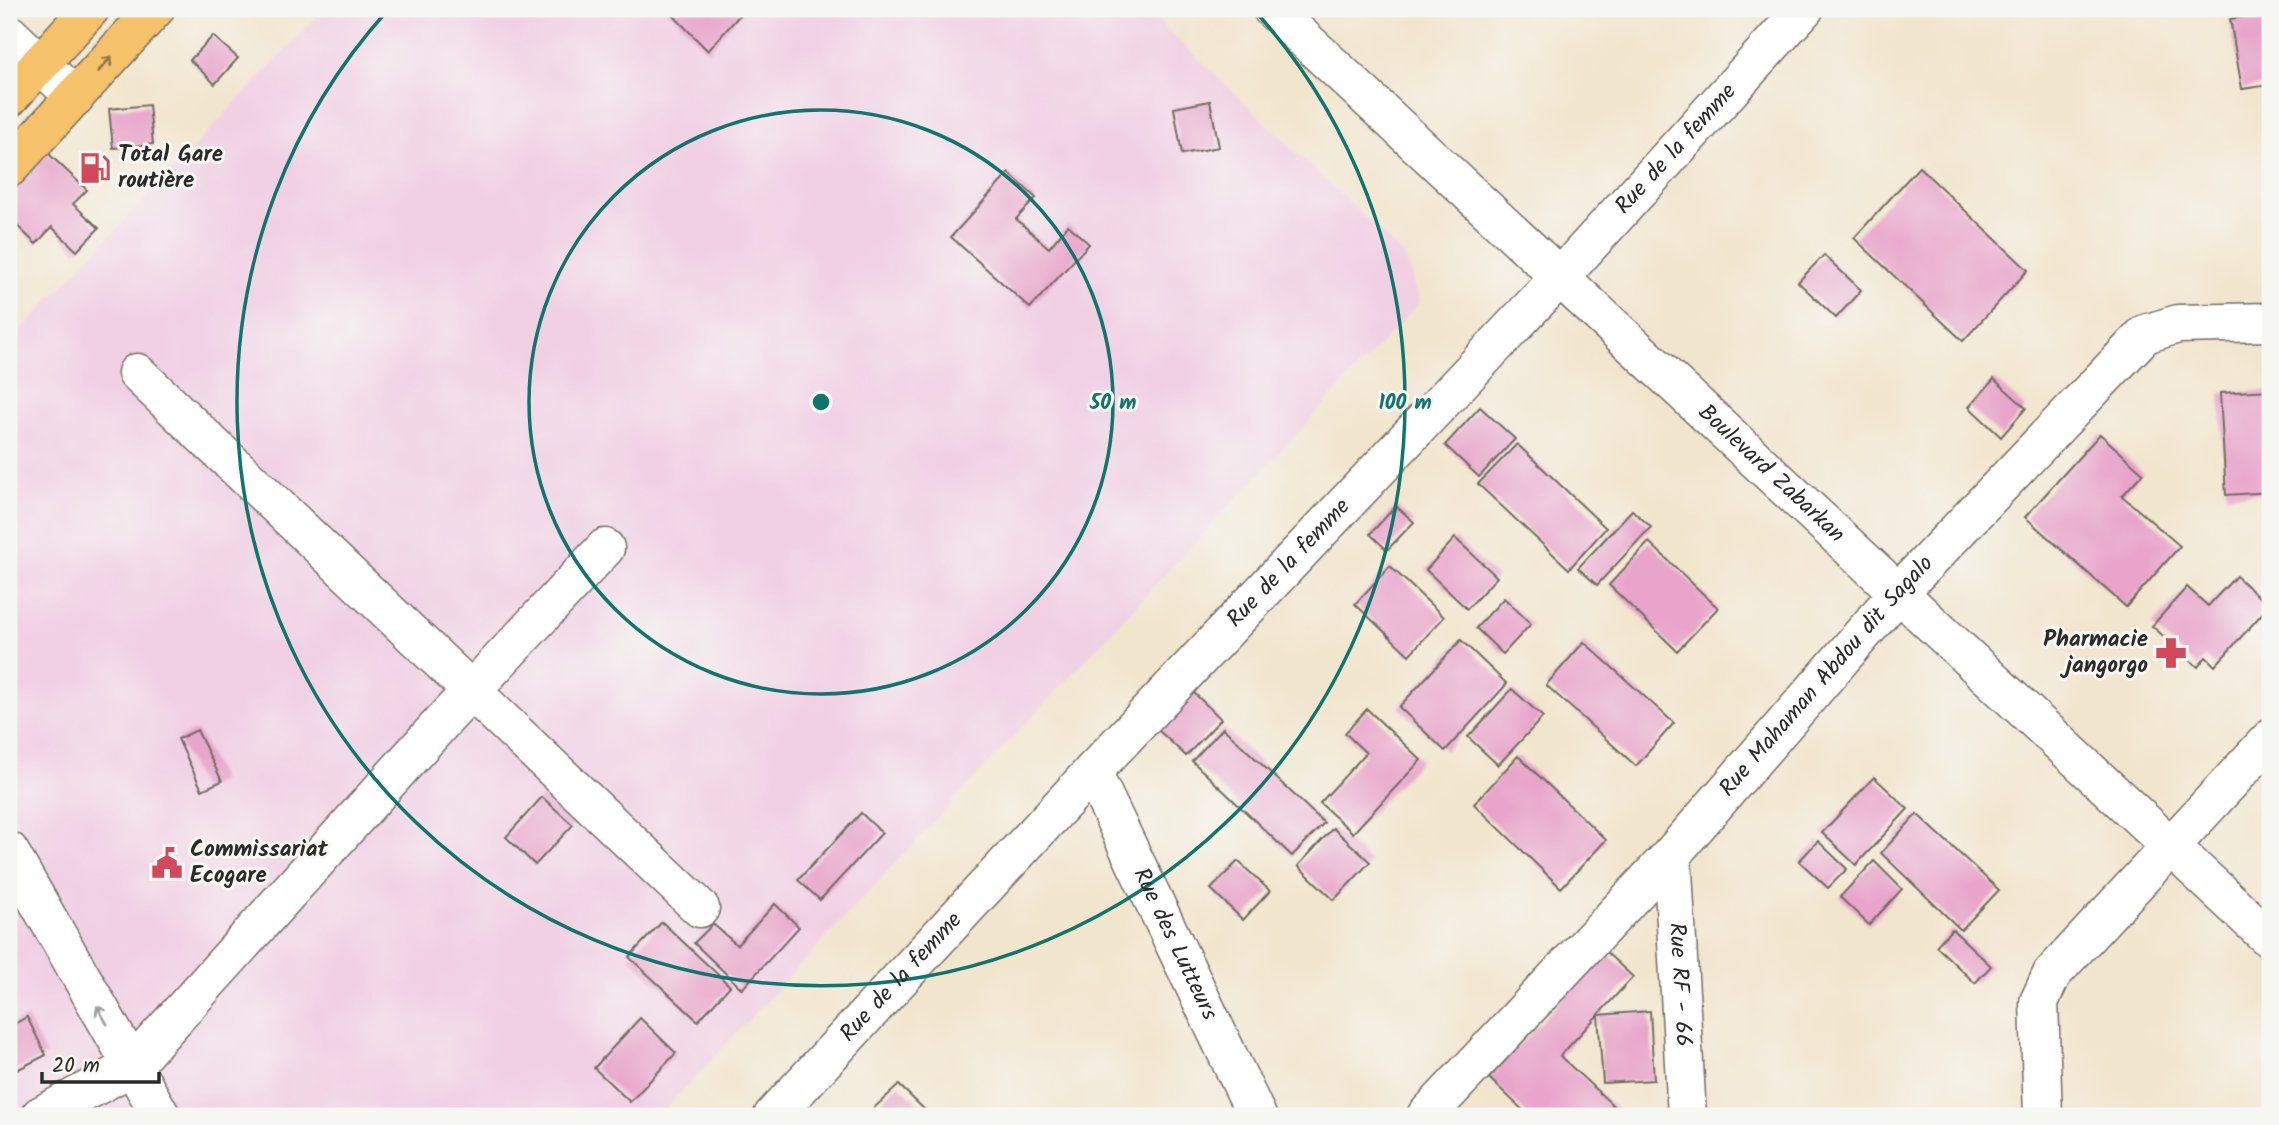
<svg xmlns="http://www.w3.org/2000/svg" width="2279" height="1125" font-family="Kalam,sans-serif">
	<style>
		.built { fill: #f1d0e4 }
		.building { fill: #e8a4ca }
		.lines { fill: none; stroke-linecap: round; stroke-linejoin: round }
		.minor-casing { stroke: #716c64; stroke-width: 41 }
		.major-casing { stroke: #716c64; stroke-width: 41 }
		.minor { stroke: #fff; stroke-width: 38 }
		.major { stroke: #f5c16b; stroke-width: 38 }
		.oneway { stroke: #90764b }
		.oneway2 { stroke: #a0a0a0 }
		.ring { fill: none; stroke: #0f766e; stroke-width: 3.5 }
		.labels { text-anchor: middle; dominant-baseline: central; stroke-width: 6; stroke-linejoin: round; paint-order: stroke }
		.street-label { font-size: 23px; fill: #2b2b2b; stroke: #f6f6f2 }
		.poi-label { font-size: 23px; font-weight: bold; fill: #2b2b2b; stroke: #f6f6f2; text-anchor: start }
		.centre { fill: #0f766e; stroke: #f6f6f2; stroke-width: 3.5 }
		.ring-label { font-size: 21px; text-anchor: middle; font-weight: bold; fill: #0f766e; stroke: #f6f6f2; stroke-width: 6; stroke-linejoin: round; paint-order: stroke }
	</style>
	<rect width="100%" height="100%" fill="#f6f6f2"/>
	<filter id="ink" filterUnits="userSpaceOnUse"><feTurbulence type="fractalNoise" baseFrequency=".0143" numOctaves="2"/><feDisplacementMap in="SourceGraphic" scale="14" xChannelSelector="R" yChannelSelector="G"/><feConvolveMatrix kernelMatrix="1 2 1 2 8 2 1 2 1" color-interpolation-filters="sRGB"/></filter>
	<filter id="wash" filterUnits="userSpaceOnUse"><feTurbulence type="fractalNoise" baseFrequency=".00686" numOctaves="4" result="noise"/><feDisplacementMap in="SourceGraphic" scale="28" xChannelSelector="R" yChannelSelector="G"/><feGaussianBlur stdDeviation="1.57" result="paint"/><feColorMatrix in="noise" values="0 0 0 0 0 0 0 0 0 0 0 0 0 0 0 0 0 1.4 0 .05"/><feComposite in="paint" operator="in"/></filter>
	<g filter="url(#wash)">
		<rect width="100%" height="100%" fill="#f2e5ce"/>
		<!-- built -->
		<path class="built" d="M 324,9 L 1146,9 L 1404,255 L 1420,302 L 659,1116 L 9,1116 L 9,343 Z"/>
		<g id="blocks">
			<!-- building -->
			<g class="building">
				<path d="M 667,9 L 745,9 L 708,51 Z"/>
				<path d="M 2270,12 L 2270,85 L 2242,89 L 2230,19 Z"/>
				<path d="M 213,36 L 238,58 L 215,84 L 190,60 Z"/>
				<path d="M 1210,101 L 1219,147 L 1182,154 L 1174,108 Z"/>
				<path d="M 149,105 L 153,144 L 113,148 L 109,109 Z"/>
				<path d="M 48,153 L 87,190 L 73,204 L 99,228 L 77,251 L 52,227 L 36,244 L 9,218 L 9,194 Z"/>
				<path d="M 1919,167 L 2028,270 L 1963,341 L 1854,238 Z"/>
				<path d="M 1009,173 L 1036,198 L 1016,219 L 1049,248 L 1068,225 L 1089,244 L 1030,308 L 951,237 Z"/>
				<path d="M 1824,255 L 1861,290 L 1836,318 L 1798,282 Z"/>
				<path d="M 1994,379 L 2026,408 L 2001,437 L 1969,407 Z"/>
				<path d="M 2270,390 L 2270,492 L 2226,495 L 2220,393 Z"/>
				<path d="M 1480,407 L 1515,439 L 1479,477 L 1445,445 Z"/>
				<path d="M 2100,434 L 2143,473 L 2122,496 L 2180,546 L 2126,607 L 2025,517 Z"/>
				<path d="M 1517,444 L 1606,528 L 1569,569 L 1478,484 Z"/>
				<path d="M 1396,506 L 1414,522 L 1387,550 L 1370,534 Z"/>
				<path d="M 1632,510 L 1651,527 L 1597,585 L 1578,568 Z"/>
				<path d="M 1455,538 L 1497,577 L 1467,609 L 1426,570 Z"/>
				<path d="M 1649,542 L 1718,608 L 1677,651 L 1609,585 Z"/>
				<path d="M 1390,566 L 1444,617 L 1409,655 L 1355,604 Z"/>
				<path d="M 2236,576 L 2269,606 L 2215,666 L 2206,657 L 2198,667 L 2152,626 L 2187,587 L 2208,606 Z"/>
				<path d="M 1504,598 L 1531,624 L 1503,654 L 1476,628 Z"/>
				<path d="M 1461,640 L 1507,684 L 1445,751 L 1399,707 Z"/>
				<path d="M 1584,642 L 1674,723 L 1636,766 L 1546,685 Z"/>
				<path d="M 1512,689 L 1543,717 L 1498,765 L 1468,737 Z"/>
				<path d="M 1191,690 L 1221,719 L 1186,756 L 1156,728 Z"/>
				<path d="M 1367,709 L 1421,760 L 1353,833 L 1320,803 L 1366,753 L 1345,733 Z"/>
				<path d="M 1223,728 L 1324,823 L 1292,856 L 1192,761 Z"/>
				<path d="M 197,730 L 222,781 L 202,790 L 178,739 Z"/>
				<path d="M 1518,756 L 1606,840 L 1561,888 L 1474,804 Z"/>
				<path d="M 1874,777 L 1908,809 L 1856,865 L 1822,833 Z"/>
				<path d="M 542,797 L 573,825 L 535,865 L 506,837 Z"/>
				<path d="M 861,813 L 882,833 L 820,900 L 798,880 Z"/>
				<path d="M 1917,814 L 1999,890 L 1961,930 L 1881,853 Z"/>
				<path d="M 1333,828 L 1370,862 L 1334,900 L 1298,866 Z"/>
				<path d="M 1818,841 L 1847,869 L 1828,888 L 1799,861 Z"/>
				<path d="M 1238,861 L 1270,891 L 1243,920 L 1211,889 Z"/>
				<path d="M 1874,861 L 1902,889 L 1869,925 L 1840,897 Z"/>
				<path d="M 775,904 L 799,927 L 742,989 L 694,943 L 713,924 L 737,945 Z"/>
				<path d="M 662,922 L 730,986 L 698,1021 L 629,957 Z"/>
				<path d="M 1952,929 L 1991,966 L 1975,983 L 1936,946 Z"/>
				<path d="M 1606,952 L 1633,977 L 1560,1056 L 1619,1111 L 1615,1116 L 1529,1116 L 1489,1078 Z"/>
				<path d="M 1650,1011 L 1654,1080 L 1603,1083 L 1598,1015 Z"/>
				<path d="M 27,1017 L 46,1055 L 9,1074 L 9,1027 Z"/>
				<path d="M 640,1018 L 676,1053 L 630,1102 L 594,1068 Z"/>
				<path d="M 899,1085 L 926,1111 L 921,1116 L 865,1116 Z"/>
			</g>
		</g>
	</g>
	<g filter="url(#ink)">
		<use href="#blocks" fill-opacity="0" stroke="#716c64" stroke-width="2"/>
		<g class="lines">
			<defs>
				<g id="minor">
					<path id="s1" d="M 1272,9 L 2270,939"/>
					<path d="M 9,34 L 75,97"/>
					<path d="M 137,373 L 700,908"/>
					<path id="s2" d="M 1092,772 L 1257,1116"/>
					<path d="M 9,851 L 161,1116"/>
					<path id="s3" d="M 1672,854 L 1687,1116"/>
					<path d="M 40,1116 L 131,1067 L 443,721 L 605,548"/>
					<path id="s4" d="M 773,1116 L 1092,772 L 1560,277 L 1804,9"/>
					<path id="s5" d="M 1426,1116 L 1672,854 L 1899,592 L 2145,334 L 2178,324 L 2270,322"/>
					<path d="M 2043,1116 L 2039,1002 L 2052,974 L 2270,739"/>
				</g>
				<g id="major">
					<path d="M 9,98 L 90,9"/>
					<path d="M 9,168 L 155,9"/>
				</g>
			</defs>
			<!-- minor casing -->
			<use href="#minor" class="minor-casing"/>
			<!-- major casing -->
			<use href="#major" class="major-casing"/>
			<!-- minor -->
			<use href="#minor" class="minor"/>
			<!-- major -->
			<use href="#major" class="major"/>
		</g>
		<!-- one-way arrows -->
		<defs><path id="oneway-shaft" d="M-6 0H5M1.5-3L5.5 0L1.5 3" fill="none" stroke-width="1.6" stroke-linecap="round" stroke-linejoin="round" transform="scale(1.75)"/></defs>
		<use class="oneway" href="#oneway-shaft" transform="translate(105 64) rotate(-48)"/>
		<use class="oneway2" href="#oneway-shaft" transform="translate(102 1015) rotate(-119)"/>
	</g>
	<!-- distance rings -->
	<g class="ring">
		<circle cx="821" cy="402" r="292"/>
		<path d="M1255 11A584 584 0 1 1 387 11"/>
	</g>
	<!-- icons -->
	<defs>
		<symbol id="fuel-bare" viewBox="-9 -9 18 18"><path d="M-5.5-6h7V0h2V4h1.3V-2.5L3-4.5l.8-.8L6-3V5H2.5V1h-1V6h-7ZM-4.2-4.7v3.2H.2V-4.7Z" fill="#d1495b" stroke="#f6f6f2" stroke-width="2.5" paint-order="stroke"/></symbol>
		<symbol id="pharmacy-bare" viewBox="-9 -9 18 18"><path d="M-2-6h4v4h4v4h-4v4h-4v-4h-4v-4h4Z" fill="#d1495b" stroke="#f6f6f2" stroke-width="2.5" paint-order="stroke"/></symbol>
		<symbol id="civic-bare" viewBox="-9 -9 18 18"><path d="M-.6-6.5H3V-4.5H.6V-3L4-1V1h2V6H-6V1h2V-1L-.6-3ZM-1.2 2.5V6h2.4V2.5Z" fill="#d1495b" stroke="#f6f6f2" stroke-width="2.5" paint-order="stroke"/></symbol>
	</defs>
	<g fill-rule="evenodd">
		<use href="#fuel-bare" x="73" y="146" width="44" height="44"/>
		<use href="#pharmacy-bare" x="2149" y="631" width="44" height="44"/>
		<use href="#civic-bare" x="145" y="841" width="44" height="44"/>
	</g>
	<g class="labels">
		<!-- street labels -->
		<g class="street-label">
			<text stroke="none"><textPath href="#s4" startOffset="1323">Rue de la femme</textPath></text>
			<text stroke="none"><textPath href="#s1" startOffset="682">Boulevard Zabarkan</textPath></text>
			<text stroke="none"><textPath href="#s4" startOffset="756">Rue de la femme</textPath></text>
			<text stroke="none"><textPath href="#s5" startOffset="595">Rue Mahaman Abdou dit Sagalo</textPath></text>
			<text stroke="none"><textPath href="#s2" startOffset="191">Rue des Lutteurs</textPath></text>
			<text stroke="none"><textPath href="#s4" startOffset="189">Rue de la femme</textPath></text>
			<text stroke="none"><textPath href="#s3" startOffset="131">Rue RF - 66</textPath></text>
		</g>
		<!-- poi labels -->
		<g class="poi-label">
			<text x="118" y="155">Total Gare<tspan x="118" dy="26">routière</tspan></text>
			<text x="2148" y="640" text-anchor="end">Pharmacie<tspan x="2148" dy="26">jangorgo</tspan></text>
			<text x="190" y="850">Commissariat<tspan x="190" dy="26">Ecogare</tspan></text>
		</g>
	</g>
	<circle cx="821" cy="402" r="10" class="centre"/>
	<g class="ring-label">
		<text x="1113" y="409">50 m</text>
		<text x="1405" y="409">100 m</text>
	</g>
	<!-- margin -->
	<rect width="2279" height="1125" fill="none" stroke="#f6f6f2" stroke-width="35"/>
	<!-- scale -->
	<path d="M42 1072v10h117v-10" fill="none" stroke="#2b2b2b" stroke-width="3.5"/>
	<text x="52" y="1072" font-size="21" fill="#2b2b2b" stroke="#f6f6f2" stroke-width="5" paint-order="stroke">20 m</text>
</svg>
